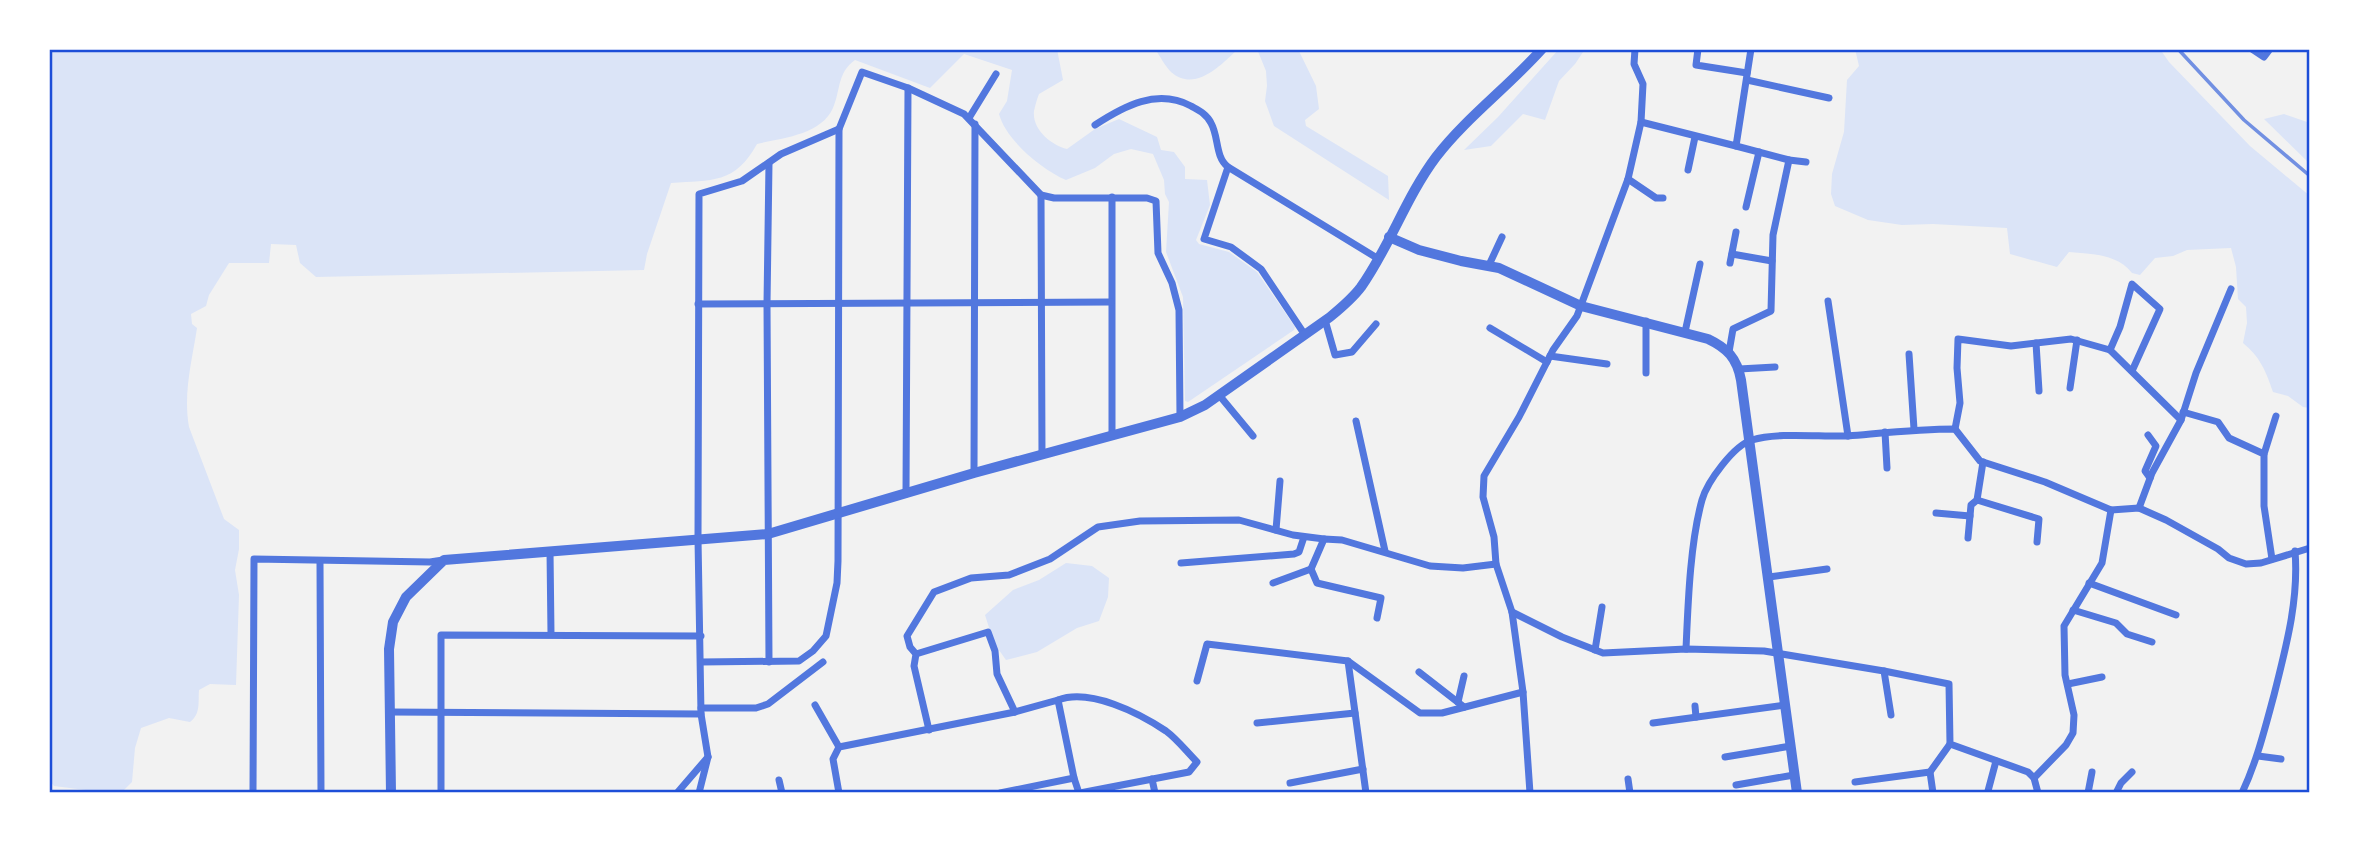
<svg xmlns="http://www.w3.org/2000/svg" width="2359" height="842" font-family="'Alegreya Sans',sans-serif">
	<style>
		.green { fill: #dbe4f7 }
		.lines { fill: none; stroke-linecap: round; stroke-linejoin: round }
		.minor { stroke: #5277de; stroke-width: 7 }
		.tertiary { stroke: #5277de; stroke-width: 10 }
		.rail { stroke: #7290e2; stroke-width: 3.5 }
		.neatline { fill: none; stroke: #1d4ed8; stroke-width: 2.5 }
	</style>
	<rect width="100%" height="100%" fill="#f2f2f2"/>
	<!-- green -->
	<g class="green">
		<path d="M 49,49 L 1057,49 L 1063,80 L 1039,94 C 1037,99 1035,106 1034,111 C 1032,130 1052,145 1067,149 L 1095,129 L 1119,119 L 1157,137 L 1161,150 L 1174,152 L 1185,167 L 1185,179 L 1207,180 L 1210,205 L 1196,240 L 1199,244 L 1229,252 L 1257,272 L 1295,327 L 1294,330 L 1188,402 L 1185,401 L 1183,297 L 1166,252 L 1169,202 L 1165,194 L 1164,180 L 1153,154 L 1131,149 L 1114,154 L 1095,168 L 1066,180 C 1041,169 1006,140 999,114 L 1007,101 L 1012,70 L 964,54 L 930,88 L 855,60 C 837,73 841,89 833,108 C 821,135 782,138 757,144 C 735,184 712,180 671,183 L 647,254 L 644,270 L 316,277 L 300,263 L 296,245 L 271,244 L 269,263 L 229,263 L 209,295 L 206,306 L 191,314 L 192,324 L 197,328 C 192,361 183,393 189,427 L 224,519 L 239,530 L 239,549 L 235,570 L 239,595 L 236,685 L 210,684 L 199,690 C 198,702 201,714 190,722 L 169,718 L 141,728 L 135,748 L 132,782 L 124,790 L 109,793 L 54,786 L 49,780 Z"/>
		<path d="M 1155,49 L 1238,49 C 1221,65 1195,93 1171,72 C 1165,66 1160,56 1155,49 Z"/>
		<path d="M 1257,49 L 1298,49 L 1316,86 L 1319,109 L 1305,120 L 1306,126 L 1388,176 L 1389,200 L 1274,126 L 1265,101 L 1267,86 L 1266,71 Z"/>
		<path d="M 1559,49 L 1585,49 L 1575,64 L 1559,81 L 1545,120 L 1523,114 L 1491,146 L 1464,150 L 1498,117 Z"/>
		<path d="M 1855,49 L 2160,49 L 2169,62 L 2250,146 L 2310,196 L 2310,408 L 2303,407 L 2288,396 L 2273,392 C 2266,371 2260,357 2243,343 L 2247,323 L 2246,307 L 2238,299 L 2236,267 L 2231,248 L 2187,250 L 2173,256 L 2155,258 L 2140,275 L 2132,273 C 2117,254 2093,254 2069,252 L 2057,267 L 2010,254 L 2007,228 L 1933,224 L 1902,225 L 1868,220 L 1835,206 L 1831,194 L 1832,174 L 1844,132 L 1847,80 L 1859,66 Z"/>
		<path d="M 2284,114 L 2310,123 L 2310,164 L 2264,119 Z"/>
		<path d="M 1066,563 L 1092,566 L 1109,578 L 1108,597 L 1099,621 L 1077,628 L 1037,652 L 1006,660 L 994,643 L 985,615 L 1013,590 L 1039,580 Z"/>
	</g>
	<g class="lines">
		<!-- minor -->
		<g class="minor">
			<path d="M 1635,49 L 1634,64 L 1643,84 L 1641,122"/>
			<path d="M 1698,49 L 1696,65 L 1747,73"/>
			<path d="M 2252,49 L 2264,57 L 2270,49"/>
			<path d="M 1747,80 L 1829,98"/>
			<path d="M 969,118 L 996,74"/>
			<path d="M 1095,125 C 1124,106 1157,88 1191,106 C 1198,110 1207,114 1211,123 C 1219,137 1215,157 1228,167 L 1377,258"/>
			<path d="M 1789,160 L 1806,162"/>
			<path d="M 769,163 L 767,304 L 769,662"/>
			<path d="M 1228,167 L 1204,239 L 1231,247 L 1261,269 L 1305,335"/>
			<path d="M 1688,170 L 1695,137"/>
			<path d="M 1628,179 L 1656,198 L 1663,198"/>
			<path d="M 1041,195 L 1042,455"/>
			<path d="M 1112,197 L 1112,435"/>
			<path d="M 1746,207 L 1759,152"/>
			<path d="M 1732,254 L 1772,261"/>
			<path d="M 1730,263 L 1736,232"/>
			<path d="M 1489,265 L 1502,237"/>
			<path d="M 1828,301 L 1848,436"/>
			<path d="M 698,304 L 1111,302"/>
			<path d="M 1325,320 L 1335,355 L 1352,352 L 1376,324"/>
			<path d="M 1490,328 L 1547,362"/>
			<path d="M 1685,332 L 1700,264"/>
			<path d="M 2036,343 L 2039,391"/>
			<path d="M 2110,350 L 2120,327 L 2132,284 L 2160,309 L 2132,371"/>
			<path d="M 1729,352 L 1733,329 L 1771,311 L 1773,235 L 1789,160 L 1736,146"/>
			<path d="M 1909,354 L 1914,429"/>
			<path d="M 1550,356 L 1607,364"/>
			<path d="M 1739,369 L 1775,367"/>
			<path d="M 1646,373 L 1646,321"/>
			<path d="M 2070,388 L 2077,340"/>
			<path d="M 1219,395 L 1253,436"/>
			<path d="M 2183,412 L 2218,422 L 2229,438 L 2264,454 L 2264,506 L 2272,559"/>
			<path d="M 1356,421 L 1385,551"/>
			<path d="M 1955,429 L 1960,403 L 1957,368 L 1958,339 L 2011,346 L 2071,339 L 2110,350 L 2181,420"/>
			<path d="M 1885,432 L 1887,468"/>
			<path d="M 2148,435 L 2156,446 L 2145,471 L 2150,478"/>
			<path d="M 2264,454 L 2276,416"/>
			<path d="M 974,473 L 975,124"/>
			<path d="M 906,494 L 908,88"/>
			<path d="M 1977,500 L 2039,519 L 2037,542"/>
			<path d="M 2139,508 L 2152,473 L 2181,420 L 2196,373 L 2231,289"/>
			<path d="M 1936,513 L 1970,516"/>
			<path d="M 1276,530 L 1280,481"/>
			<path d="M 1968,538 L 1971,505 L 1977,500 L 1983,462"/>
			<path d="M 550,551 L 551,634"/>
			<path d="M 320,562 L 321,793"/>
			<path d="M 1181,563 L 1294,554 L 1299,552 L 1304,537"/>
			<path d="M 1769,577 L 1827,569"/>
			<path d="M 1273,583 L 1311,569"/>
			<path d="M 2089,583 L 2176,615"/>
			<path d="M 2073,610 L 2116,623 L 2127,634 L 2152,642"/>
			<path d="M 1512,612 L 1562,637 L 1603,653 L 1686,649 L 1764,651 L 1884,671 L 1949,684 L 1950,744 L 2028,772 L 2034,778 L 2038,793"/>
			<path d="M 1377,618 L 1381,598 L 1317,583 L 1311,569 L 1324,539 L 1342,540 L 1430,566 L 1463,568 L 1496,564"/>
			<path d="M 1686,649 C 1688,604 1690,543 1702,500 C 1707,482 1734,445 1752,440 C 1778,432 1820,437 1848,436 C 1884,433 1919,429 1955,429 L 1980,461 L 2045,482 L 2111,510 L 2139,508 L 2166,520 L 2218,549 L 2229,558 L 2246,564 L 2261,563 L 2310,548"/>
			<path d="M 1595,650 L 1602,607"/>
			<path d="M 916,654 L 988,632 L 995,651 L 997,674 L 1015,712"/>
			<path d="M 1348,661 L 1366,793"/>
			<path d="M 701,662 L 799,661 L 813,651 L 826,636 L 837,583 L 838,561 L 839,129"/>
			<path d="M 1884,671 L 1891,715"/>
			<path d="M 1419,672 L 1464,707"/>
			<path d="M 1197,681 L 1207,644 L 1348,661 L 1420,713 L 1442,713 L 1523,692"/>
			<path d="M 2068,684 L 2102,677"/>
			<path d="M 1058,700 C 1090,688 1139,713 1166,731 C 1177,739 1187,752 1197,762 L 1189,772 L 1080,793"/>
			<path d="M 1458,702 L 1464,676"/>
			<path d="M 815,705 L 839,747"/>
			<path d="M 1695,706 L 1696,717"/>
			<path d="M 701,708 L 756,708 L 768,704 L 823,662"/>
			<path d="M 390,712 L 701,714"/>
			<path d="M 1257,723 L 1355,713"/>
			<path d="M 1653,723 L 1785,705"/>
			<path d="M 929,730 L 914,666 L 916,654 L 910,647 L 907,636 L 934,592 L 971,578 L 1009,575 L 1050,559 L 1098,527 L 1140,521 L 1239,520 L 1293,535 L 1324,539"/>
			<path d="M 2258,756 L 2281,759"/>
			<path d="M 1725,757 L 1791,746"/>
			<path d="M 2034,778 L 2066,745 L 2073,733 L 2074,715 L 2065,675 L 2064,626 L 2102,563 L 2111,510"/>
			<path d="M 1152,779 L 1155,793"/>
			<path d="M 1628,779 L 1630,793"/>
			<path d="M 779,780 L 782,793"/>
			<path d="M 1855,782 L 1930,772"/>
			<path d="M 1290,783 L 1363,769"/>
			<path d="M 1736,785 L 1794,775"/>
			<path d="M 1988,791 L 1996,761"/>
			<path d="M 253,793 L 254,559 L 430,562 L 443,560"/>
			<path d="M 441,793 L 441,635 L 701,636"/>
			<path d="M 677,793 L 708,757"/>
			<path d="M 699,793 L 708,757 L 701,714 L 698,539 L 699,194 L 742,181 L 781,154 L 839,129 L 862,72 L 908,88 L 964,114 L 1041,195 L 1054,198 L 1147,198 L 1156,201 L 1158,253 L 1172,283 L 1179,310 L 1180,417"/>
			<path d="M 839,793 L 833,759 L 839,747 L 1015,712 L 1058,700 L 1074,778 L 1079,793"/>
			<path d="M 1000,793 L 1074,778"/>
			<path d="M 1530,793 L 1523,692 L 1512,612 L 1496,564 L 1494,537 L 1483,497 L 1484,476 L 1519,417 L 1553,350 L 1577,316 L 1628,179 L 1641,122 L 1736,146 L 1751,49"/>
			<path d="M 1933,793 L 1930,772 L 1950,744"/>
			<path d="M 2088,793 L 2092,772"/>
			<path d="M 2116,793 L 2121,783 L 2132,772"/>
			<path d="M 2242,793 C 2257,761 2265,728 2274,695 C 2286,647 2299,600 2295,551"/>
		</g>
		<!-- tertiary -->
		<g class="tertiary">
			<path d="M 1389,237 L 1419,250 L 1461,261 L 1499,268 L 1581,306 L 1708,339 C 1727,348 1737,358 1741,380 L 1797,793"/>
			<path d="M 391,793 L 389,649 L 393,622 L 406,597 L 444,560 L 768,534 L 974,473 L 1180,417 L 1205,405 L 1330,317 C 1341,308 1352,299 1361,287 C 1390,246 1406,197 1436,157 C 1467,117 1508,87 1542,49"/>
		</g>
		<!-- rail -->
		<path class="rail" d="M 2178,49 L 2244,120 L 2310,176"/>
	</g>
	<!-- border -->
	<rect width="2359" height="842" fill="none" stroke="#ffffff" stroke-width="102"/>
	<rect x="51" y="51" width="2257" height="740" class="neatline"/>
</svg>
